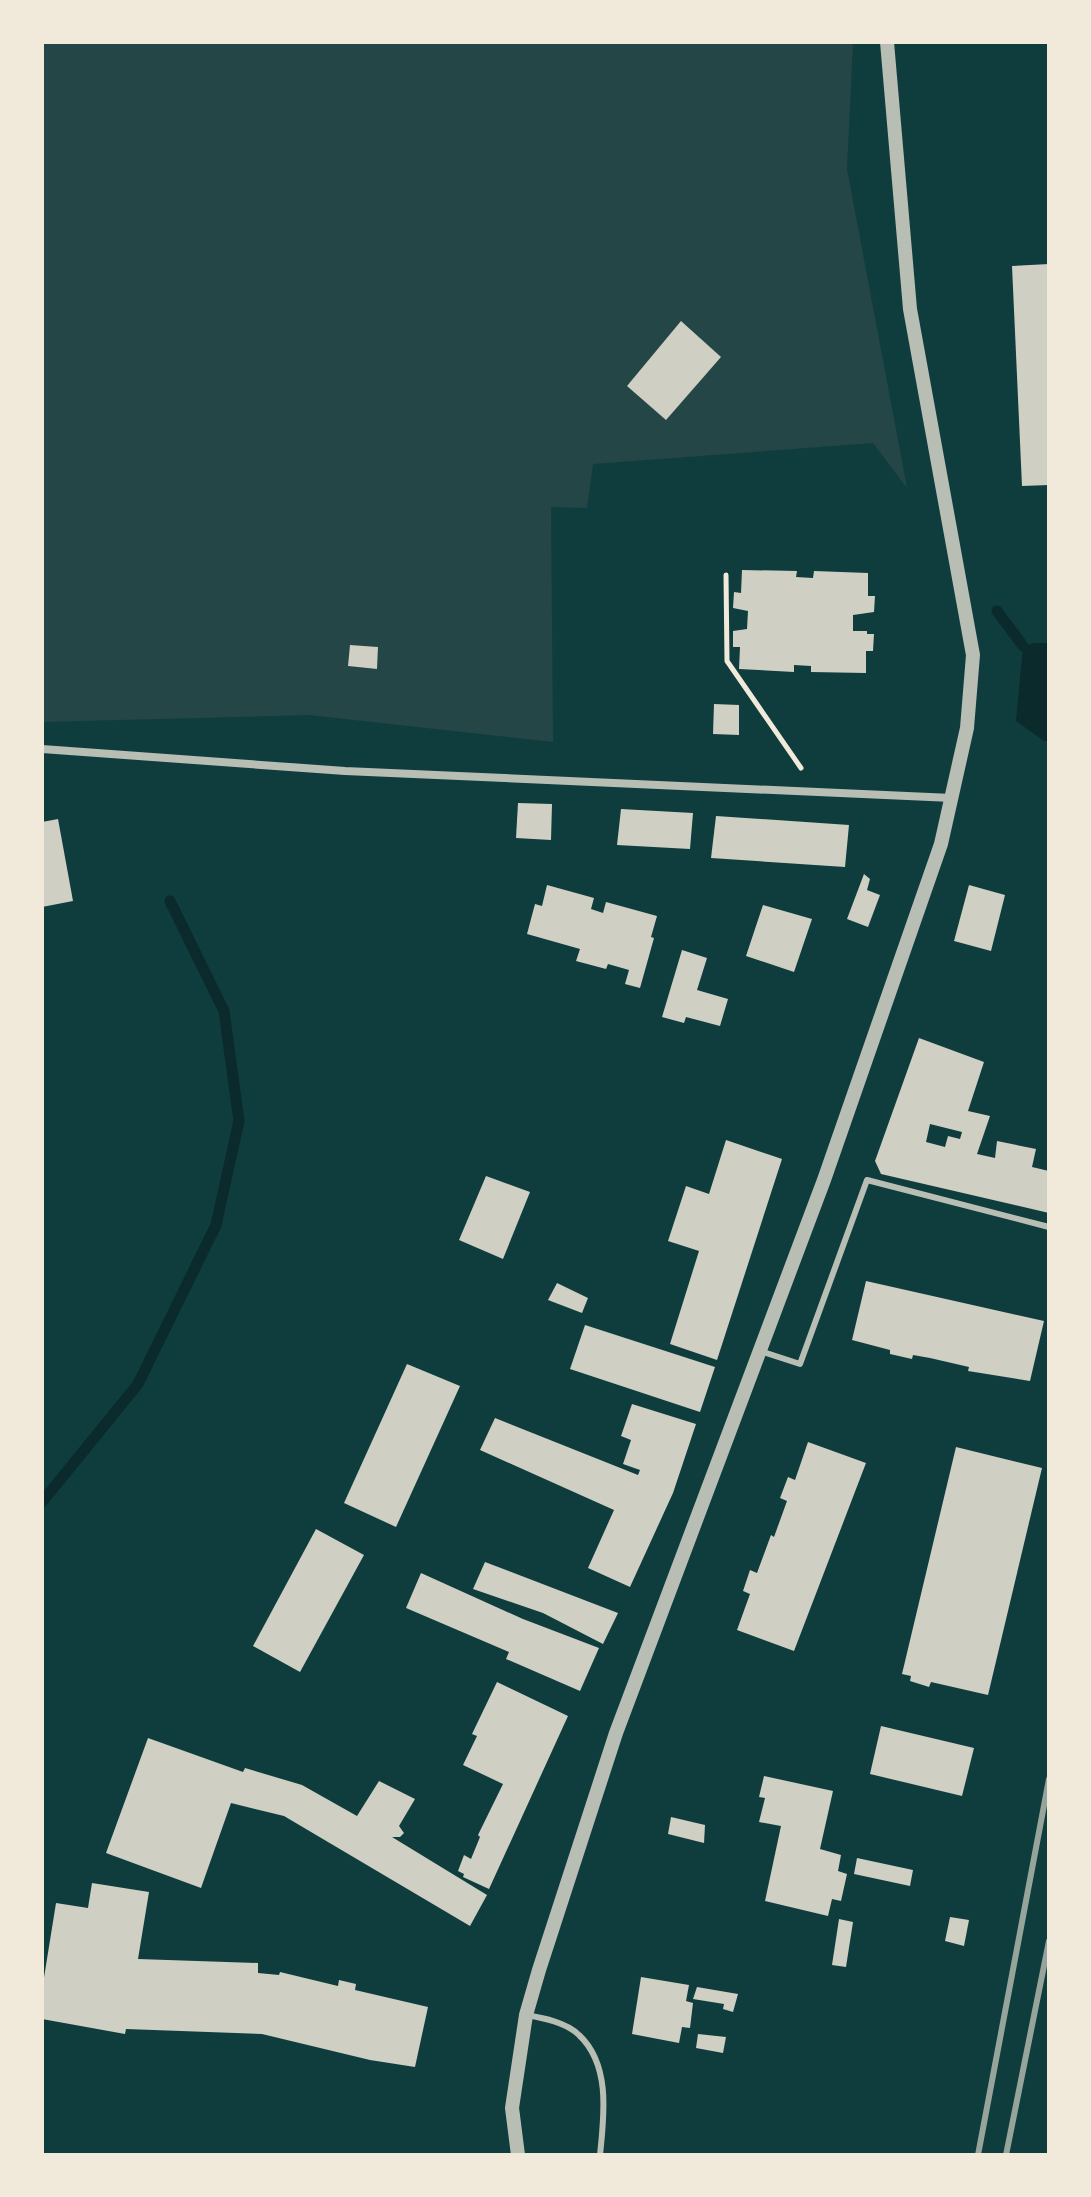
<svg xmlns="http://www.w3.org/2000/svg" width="1091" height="2197" font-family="Figtree,sans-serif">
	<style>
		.green { fill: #244646; fill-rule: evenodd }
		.water { fill: #0a2a2b }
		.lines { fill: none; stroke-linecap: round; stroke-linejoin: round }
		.stream { stroke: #0a2a2b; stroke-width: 11 }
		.building { fill: #cfcfc3; fill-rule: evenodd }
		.path { stroke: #f1e9da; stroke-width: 5 }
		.service { stroke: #b8beb3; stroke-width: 6 }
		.minor { stroke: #b8beb3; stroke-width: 8 }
		.tertiary { stroke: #b8beb3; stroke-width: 14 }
		.rail { stroke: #97a49c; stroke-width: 6 }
	</style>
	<rect width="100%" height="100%" fill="#0f3d3e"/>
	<!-- green -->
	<path class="green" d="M 42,42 L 853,42 L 847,169 L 907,488 L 873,443 L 593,464 L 587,508 L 551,507 L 553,742 L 309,715 L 42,722 ZM 350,645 L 378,647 L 377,669 L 349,666 Z"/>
	<!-- water -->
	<path class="water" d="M 1035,643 L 1049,643 L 1049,741 L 1044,741 L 1016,721 L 1023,646 Z"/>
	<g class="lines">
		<!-- stream -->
		<g class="stream">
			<path d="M 997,611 L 1023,646"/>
			<path d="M 42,1502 L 138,1384 L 216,1225 L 239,1121 L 224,1011 L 170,901"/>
		</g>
	</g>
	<!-- building -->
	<g class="building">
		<path d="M 1049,264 L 1049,485 L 1022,486 L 1012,266 Z"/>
		<path d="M 681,321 L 721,357 L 666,420 L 627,386 Z"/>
		<path d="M 742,570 L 797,571 L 796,577 L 813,578 L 814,571 L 868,573 L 868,596 L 875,596 L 874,612 L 853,615 L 853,631 L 867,631 L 867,634 L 874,634 L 873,651 L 866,651 L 866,673 L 811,672 L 811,666 L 794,665 L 794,672 L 739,669 L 740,647 L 733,647 L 733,631 L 747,629 L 748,611 L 733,608 L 734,592 L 741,593 Z"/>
		<path d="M 350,645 L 378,647 L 377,669 L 348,666 Z"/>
		<path d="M 714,704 L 739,705 L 739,735 L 713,734 Z"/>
		<path d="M 518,803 L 552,804 L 551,840 L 516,838 Z"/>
		<path d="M 621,809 L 693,813 L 690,849 L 617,845 Z"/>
		<path d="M 716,816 L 849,825 L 845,867 L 711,858 Z"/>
		<path d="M 58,819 L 73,901 L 42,907 L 42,822 Z"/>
		<path d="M 864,874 L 870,879 L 867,890 L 880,895 L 868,927 L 847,919 Z"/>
		<path d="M 547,885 L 594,898 L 591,909 L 603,913 L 606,902 L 657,916 L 651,937 L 654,938 L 640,988 L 625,984 L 629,970 L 608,964 L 606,969 L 576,961 L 580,949 L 527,934 L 535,904 L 542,906 Z"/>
		<path d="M 969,885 L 1005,895 L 991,951 L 954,941 Z"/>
		<path d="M 763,905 L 812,919 L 794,972 L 746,956 Z"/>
		<path d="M 682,950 L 707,958 L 697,990 L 728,999 L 720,1026 L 686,1017 L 684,1023 L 662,1017 Z"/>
		<path d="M 919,1038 L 984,1062 L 968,1111 L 990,1116 L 977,1154 L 995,1158 L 997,1141 L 1036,1149 L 1032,1167 L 1049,1171 L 1049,1213 L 881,1174 L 875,1161 ZM 930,1124 L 962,1132 L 960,1139 L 948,1136 L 945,1147 L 926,1142 Z"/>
		<path d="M 726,1140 L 782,1159 L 717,1360 L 670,1344 L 699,1251 L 668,1241 L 686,1186 L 709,1194 Z"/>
		<path d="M 486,1176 L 530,1192 L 503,1259 L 459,1240 Z"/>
		<path d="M 866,1281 L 1044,1321 L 1030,1381 L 968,1371 L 969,1367 L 930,1358 L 913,1355 L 912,1359 L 890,1354 L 890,1350 L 852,1340 Z"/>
		<path d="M 557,1283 L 588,1298 L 582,1313 L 548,1300 Z"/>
		<path d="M 585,1325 L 715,1367 L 700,1412 L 570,1369 Z"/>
		<path d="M 407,1364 L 460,1386 L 396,1527 L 344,1503 Z"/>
		<path d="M 632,1404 L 696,1424 L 673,1493 L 630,1587 L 588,1568 L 614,1510 L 480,1450 L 495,1418 L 638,1475 L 640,1470 L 623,1464 L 631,1440 L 621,1436 Z"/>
		<path d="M 808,1442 L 866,1463 L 794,1651 L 737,1630 L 750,1594 L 743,1591 L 750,1570 L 757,1573 L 771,1535 L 774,1537 L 787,1501 L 780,1498 L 788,1477 L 795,1480 Z"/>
		<path d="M 956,1447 L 1042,1468 L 988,1695 L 931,1682 L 929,1687 L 910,1681 L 911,1676 L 902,1674 Z"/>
		<path d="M 316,1529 L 364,1555 L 300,1672 L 253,1646 Z"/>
		<path d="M 485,1562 L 618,1613 L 603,1644 L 543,1613 L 473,1589 Z"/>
		<path d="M 421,1573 L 523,1619 L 599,1648 L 580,1691 L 506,1659 L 509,1652 L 406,1608 Z"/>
		<path d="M 497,1682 L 568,1716 L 489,1889 L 463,1877 L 464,1874 L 458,1871 L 464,1855 L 471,1859 L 480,1837 L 478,1835 L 503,1784 L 463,1765 L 477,1736 L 472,1734 Z"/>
		<path d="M 881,1726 L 974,1748 L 962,1796 L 870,1774 Z"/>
		<path d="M 148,1738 L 243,1772 L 245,1768 L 302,1785 L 357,1816 L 379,1781 L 415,1799 L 399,1826 L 404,1833 L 400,1837 L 392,1837 L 487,1895 L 470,1926 L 284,1816 L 231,1803 L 201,1888 L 106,1853 Z"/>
		<path d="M 764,1776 L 833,1791 L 820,1849 L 841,1855 L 838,1871 L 847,1874 L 841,1901 L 832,1899 L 828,1916 L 765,1901 L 781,1826 L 759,1822 L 765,1798 L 759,1797 Z"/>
		<path d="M 671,1817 L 705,1825 L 704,1843 L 668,1834 Z"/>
		<path d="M 857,1858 L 913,1870 L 910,1886 L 854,1874 Z"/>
		<path d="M 92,1883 L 149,1892 L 138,1959 L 258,1963 L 258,1973 L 279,1975 L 280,1972 L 338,1986 L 339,1980 L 356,1984 L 355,1990 L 428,2007 L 415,2067 L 370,2060 L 262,2034 L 126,2029 L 125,2034 L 42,2019 L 42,1990 L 56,1903 L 88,1908 Z"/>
		<path d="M 950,1917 L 969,1920 L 964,1946 L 945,1941 Z"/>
		<path d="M 839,1919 L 853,1922 L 846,1967 L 832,1965 Z"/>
		<path d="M 641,1977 L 689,1985 L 686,2001 L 693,2003 L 690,2028 L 682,2027 L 679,2043 L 632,2034 Z"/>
		<path d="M 697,1987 L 738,1994 L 733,2012 L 723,2009 L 724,2004 L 693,1999 Z"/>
		<path d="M 698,2034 L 726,2037 L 723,2053 L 696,2048 Z"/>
	</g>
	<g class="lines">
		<!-- path -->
		<path class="path" d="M 726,575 L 727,661 L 801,768"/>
		<!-- service -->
		<g class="service">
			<path d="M 760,1351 L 800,1364 L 867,1180 L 1049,1227"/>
			<path d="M 526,2015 C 543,2018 566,2022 579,2035 C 611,2065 604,2116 600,2155"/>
		</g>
		<!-- minor -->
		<path class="minor" d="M 42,749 L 345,771 L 952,798"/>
		<!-- tertiary -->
		<path class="tertiary" d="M 518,2155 L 512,2108 L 526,2015 L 539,1970 L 616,1733 L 824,1180 L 941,844 L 967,728 L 973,655 L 910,309 L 887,42"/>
		<!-- rail -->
		<g class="rail">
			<path d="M 978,2155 L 1049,1779"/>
			<path d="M 1006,2155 L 1049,1941"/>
		</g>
	</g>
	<!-- border -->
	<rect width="1091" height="2197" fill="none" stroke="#f1e9da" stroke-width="88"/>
</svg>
